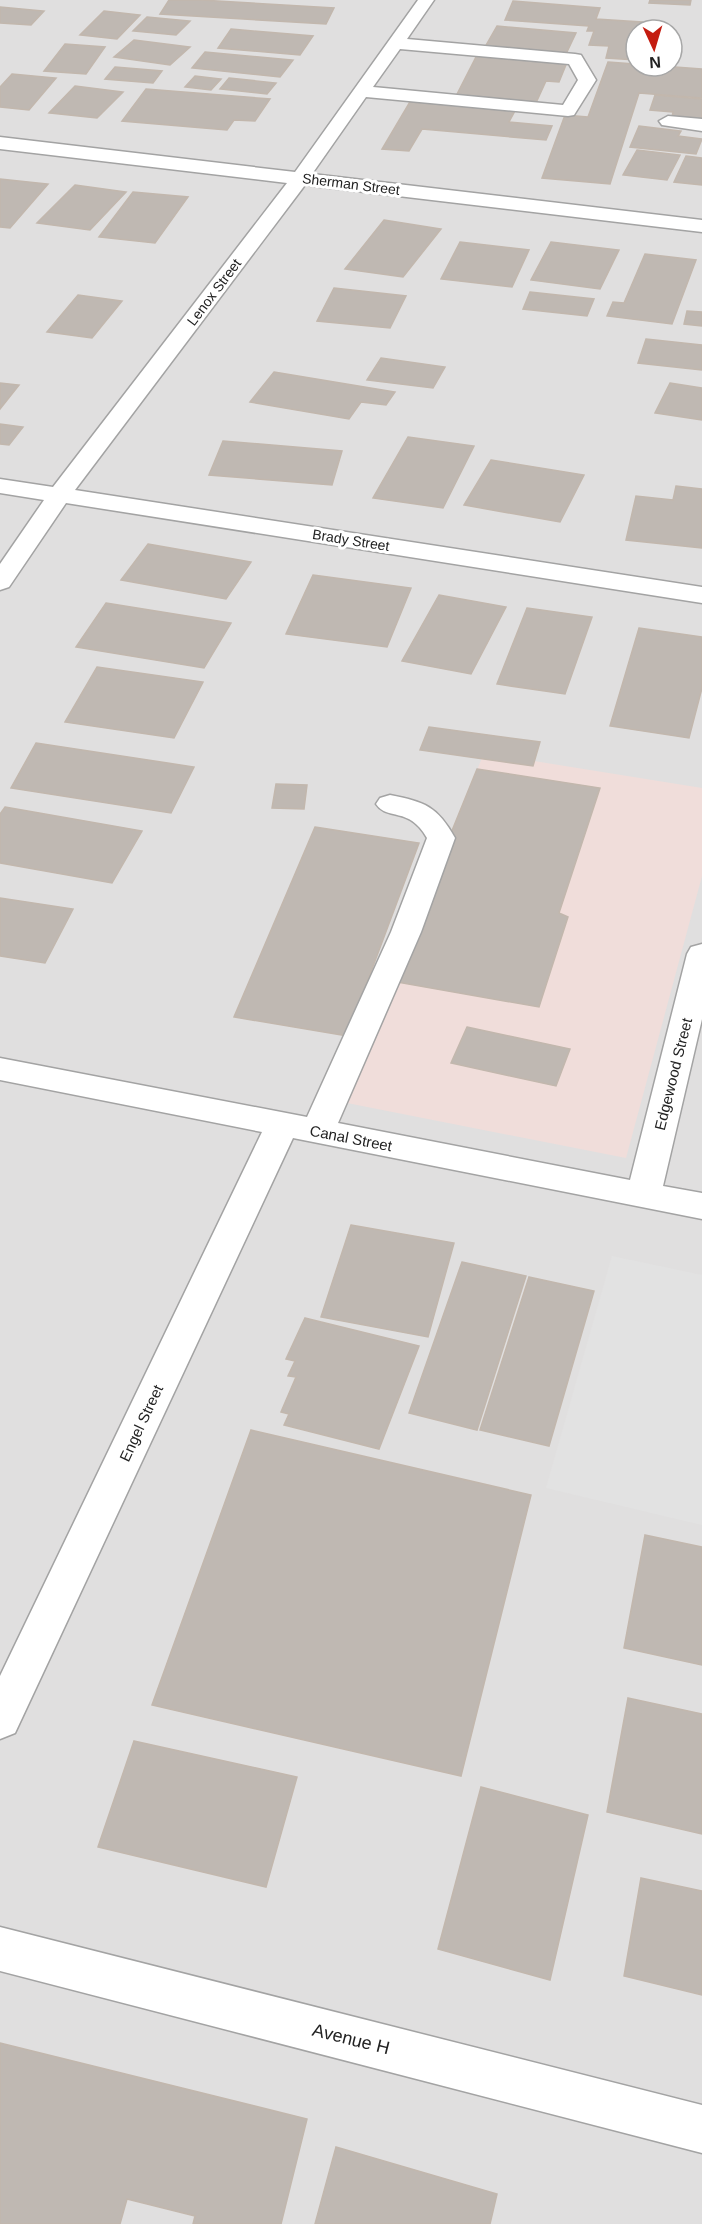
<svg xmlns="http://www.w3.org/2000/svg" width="702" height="2224" font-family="Arial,sans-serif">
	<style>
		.residential { fill: #e0dfdf; fill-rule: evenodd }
		.commercial { fill: #f0ddda }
		.parking { fill: #e2e2e2 }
		.building { fill: #bfb8b2; stroke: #c2b7ad; stroke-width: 1.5 }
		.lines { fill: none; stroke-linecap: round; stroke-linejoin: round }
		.minor-casing { stroke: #a3a3a3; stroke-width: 3 }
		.minor { fill: #fff; fill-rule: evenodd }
		.labels { text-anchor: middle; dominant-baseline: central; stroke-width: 6; stroke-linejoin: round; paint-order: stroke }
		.far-street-label { font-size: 14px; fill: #222; stroke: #fff }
		.street-label { font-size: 15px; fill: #222; stroke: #fff }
		.near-street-label { font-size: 18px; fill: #222; stroke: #fff }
	</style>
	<rect width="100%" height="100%" fill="#f1efe9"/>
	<!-- residential -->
	<path class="residential" d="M 0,0 L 702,0 L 702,2224 L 0,2224 ZM 636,30 L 672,30 L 672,66 L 636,66 Z"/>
	<!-- commercial -->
	<path class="commercial" d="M 484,753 L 702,788 L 702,876 L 626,1158 L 342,1102 Z"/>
	<!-- parking -->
	<path class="parking" d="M 612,1256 L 702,1275 L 702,1525 L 546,1488 Z"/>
	<!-- building -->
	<g class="building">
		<path d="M 169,0 L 201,0 L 334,8 L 326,24 L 160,14 Z"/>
		<path d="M 650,0 L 691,0 L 690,5 L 649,3 Z"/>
		<path d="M 513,1 L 600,8 L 596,19 L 642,22 L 640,30 L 636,30 L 636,60 L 606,58 L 609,46 L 589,45 L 594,31 L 587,31 L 589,26 L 505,20 Z"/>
		<path d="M 0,7 L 44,11 L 31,25 L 0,23 Z"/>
		<path d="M 104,11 L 140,15 L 117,39 L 80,35 Z"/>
		<path d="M 147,17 L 190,21 L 176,35 L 133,31 Z"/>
		<path d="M 497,26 L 576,33 L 566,54 L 485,47 Z"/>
		<path d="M 231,29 L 313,36 L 300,55 L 218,48 Z"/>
		<path d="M 134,40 L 190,47 L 170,65 L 114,57 Z"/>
		<path d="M 65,44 L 105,47 L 86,74 L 44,71 Z"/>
		<path d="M 205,52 L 293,60 L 280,77 L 192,68 Z"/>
		<path d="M 478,53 L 568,60 L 559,82 L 546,81 L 535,105 L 455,98 Z"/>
		<path d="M 608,62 L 702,69 L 702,98 L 639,93 L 610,184 L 542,178 L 565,115 L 588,117 Z"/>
		<path d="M 115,67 L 162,71 L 153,83 L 105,79 Z"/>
		<path d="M 12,74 L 56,78 L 29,110 L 0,107 L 0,87 Z"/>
		<path d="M 195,76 L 221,79 L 211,90 L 185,87 Z"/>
		<path d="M 229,78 L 276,83 L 267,94 L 220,89 Z"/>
		<path d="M 75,86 L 123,92 L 97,118 L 49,113 Z"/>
		<path d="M 146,89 L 270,99 L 255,121 L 234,120 L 227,130 L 122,121 Z"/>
		<path d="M 655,95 L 702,99 L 702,120 L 672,117 L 673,112 L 650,110 Z"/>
		<path d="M 411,100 L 516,109 L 509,122 L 552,126 L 546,140 L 422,129 L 409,151 L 382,149 Z"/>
		<path d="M 639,126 L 681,131 L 678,136 L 702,139 L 696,154 L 630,147 Z"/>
		<path d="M 637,150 L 680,155 L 667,180 L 623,175 Z"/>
		<path d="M 686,156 L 702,158 L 702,185 L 674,182 Z"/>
		<path d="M 0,179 L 48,184 L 10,228 L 0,227 Z"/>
		<path d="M 75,185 L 126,192 L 90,230 L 37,223 Z"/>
		<path d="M 133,192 L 188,197 L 155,243 L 99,237 Z"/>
		<path d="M 384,220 L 441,229 L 403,277 L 345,269 Z"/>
		<path d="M 460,242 L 529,250 L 512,287 L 441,279 Z"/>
		<path d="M 551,242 L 619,250 L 600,289 L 531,280 Z"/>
		<path d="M 645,254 L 696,260 L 672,324 L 607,316 L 613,302 L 624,303 Z"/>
		<path d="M 334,288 L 406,296 L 390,328 L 317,321 Z"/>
		<path d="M 530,292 L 594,299 L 587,316 L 523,309 Z"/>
		<path d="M 78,295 L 122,301 L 92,338 L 47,332 Z"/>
		<path d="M 687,311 L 702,312 L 702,326 L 684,324 Z"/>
		<path d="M 646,339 L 702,345 L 702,370 L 638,363 Z"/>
		<path d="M 381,358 L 445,367 L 433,388 L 367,380 Z"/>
		<path d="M 274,372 L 395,392 L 386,405 L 361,402 L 349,419 L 250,402 Z"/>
		<path d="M 0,383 L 19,385 L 0,409 Z"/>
		<path d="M 670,383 L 702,388 L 702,420 L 655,413 Z"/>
		<path d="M 0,424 L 23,427 L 9,445 L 0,444 Z"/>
		<path d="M 408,437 L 474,446 L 443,508 L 373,498 Z"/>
		<path d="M 223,441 L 342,451 L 332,485 L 209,475 Z"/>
		<path d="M 491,460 L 584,475 L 560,522 L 464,505 Z"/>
		<path d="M 676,486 L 702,489 L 702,548 L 626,540 L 636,496 L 673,500 Z"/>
		<path d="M 148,544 L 251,562 L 226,599 L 121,580 Z"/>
		<path d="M 313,575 L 411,588 L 387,647 L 286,634 Z"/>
		<path d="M 439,595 L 506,607 L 471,674 L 402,661 Z"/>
		<path d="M 106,603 L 231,623 L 204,668 L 76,647 Z"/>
		<path d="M 527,608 L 592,617 L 565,694 L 497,684 Z"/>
		<path d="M 639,628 L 702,637 L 702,688 L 689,738 L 610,726 Z"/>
		<path d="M 97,667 L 203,682 L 174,738 L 65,722 Z"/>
		<path d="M 429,727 L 540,742 L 533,766 L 420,750 Z"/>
		<path d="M 36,743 L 194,767 L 171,813 L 11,788 Z"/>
		<path d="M 477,769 L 600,788 L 559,913 L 568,917 L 539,1007 L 391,981 Z"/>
		<path d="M 276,784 L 307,785 L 304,809 L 272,808 Z"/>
		<path d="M 5,807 L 142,831 L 112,883 L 0,863 L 0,814 Z"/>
		<path d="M 315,827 L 419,843 L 347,1036 L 234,1017 Z"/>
		<path d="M 0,898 L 73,909 L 45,963 L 0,956 Z"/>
		<path d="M 467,1027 L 570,1049 L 556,1086 L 451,1063 Z"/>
		<path d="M 351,1225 L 454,1243 L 428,1337 L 321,1317 Z"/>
		<path d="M 462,1262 L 526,1276 L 477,1430 L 409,1413 Z"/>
		<path d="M 529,1277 L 594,1291 L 549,1446 L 480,1430 Z"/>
		<path d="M 305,1318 L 419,1346 L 379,1449 L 284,1425 L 289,1414 L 281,1412 L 296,1377 L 288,1376 L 295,1361 L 286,1359 Z"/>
		<path d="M 251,1430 L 531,1495 L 461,1776 L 152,1705 Z"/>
		<path d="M 645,1535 L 702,1547 L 702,1665 L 624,1648 Z"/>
		<path d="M 628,1698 L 702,1714 L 702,1834 L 607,1812 Z"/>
		<path d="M 134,1741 L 297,1777 L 266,1887 L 98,1847 Z"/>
		<path d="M 481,1787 L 588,1815 L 550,1980 L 438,1949 Z"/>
		<path d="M 641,1878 L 702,1891 L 702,1995 L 624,1976 Z"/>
		<path d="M 0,2043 L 307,2119 L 281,2224 L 193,2224 L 195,2216 L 127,2199 L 120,2224 L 0,2224 Z"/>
		<path d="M 336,2147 L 497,2194 L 490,2224 L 315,2224 Z"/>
	</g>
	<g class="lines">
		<defs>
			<g id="minor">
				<path d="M 418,0 L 434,0 L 407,39 L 575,54 L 581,55 L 596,80 L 574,115 L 568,116 L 366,97 L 312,174 L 702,220 L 702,232 L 305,185 L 75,490 L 702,587 L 702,603 L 66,503 L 9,587 L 0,590 L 0,564 L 44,500 L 0,493 L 0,479 L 53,487 L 287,183 L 0,149 L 0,137 L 295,172 ZM 400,49 L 569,64 L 578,80 L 563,105 L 373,87 Z"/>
				<path d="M 668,116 L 702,119 L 702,131 L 662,125 L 659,121 Z"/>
				<path d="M 390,795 C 425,802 437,806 455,838 L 421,932 L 338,1123 L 630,1180 L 687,954 L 691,947 L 702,944 L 702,1019 L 663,1186 L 702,1193 L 702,1219 L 293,1138 L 15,1733 L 0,1739 L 0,1676 L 262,1132 L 0,1080 L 0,1058 L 307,1117 L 391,932 L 427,838 C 409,806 387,821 376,804 L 380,798 Z"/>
				<path d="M 0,1927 L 702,2105 L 702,2153 L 0,1971 Z"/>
			</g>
		</defs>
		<!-- minor casing -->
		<use href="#minor" class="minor-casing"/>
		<!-- minor -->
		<use href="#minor" class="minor"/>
	</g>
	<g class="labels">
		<!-- far-street labels -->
		<g class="far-street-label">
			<text transform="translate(351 184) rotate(7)">Sherman Street</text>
			<text transform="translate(214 292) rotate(-53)">Lenox Street</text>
			<text transform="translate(351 540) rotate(9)">Brady Street</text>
		</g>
		<!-- street labels -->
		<g class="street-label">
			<text transform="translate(673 1074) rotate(-76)">Edgewood Street</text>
			<text transform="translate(351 1138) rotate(11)">Canal Street</text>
			<text transform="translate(141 1423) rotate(-65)">Engel Street</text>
		</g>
		<!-- near-street labels -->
		<g class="near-street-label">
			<text transform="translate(351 2039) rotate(14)">Avenue H</text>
		</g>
	</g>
	<!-- north arrow -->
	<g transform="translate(654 48) rotate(176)"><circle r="28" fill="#ffffff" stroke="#a7a7a7" stroke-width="1.5"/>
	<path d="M0-4.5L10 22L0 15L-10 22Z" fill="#c41c10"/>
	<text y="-9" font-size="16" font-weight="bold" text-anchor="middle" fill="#222222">N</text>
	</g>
</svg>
